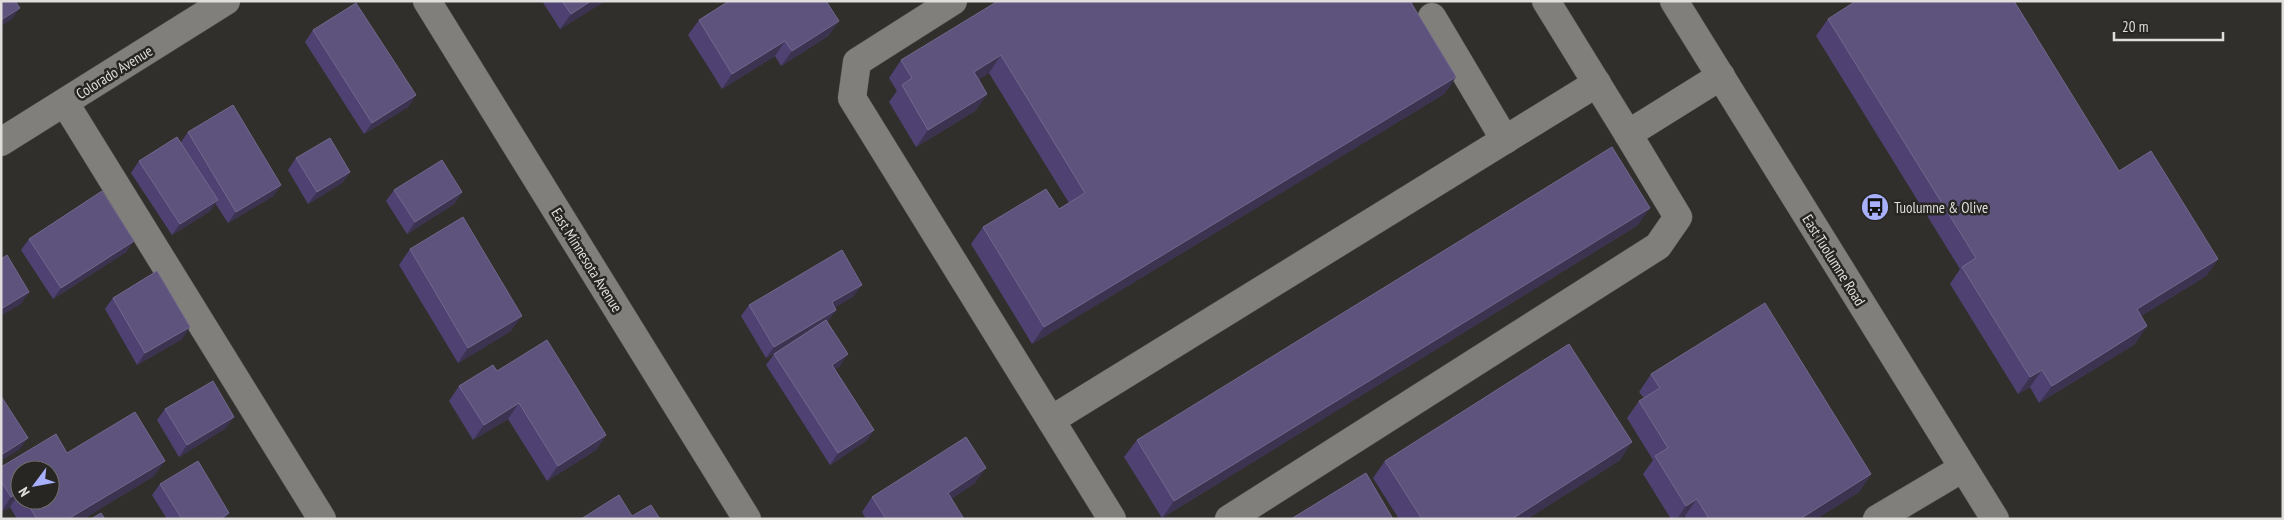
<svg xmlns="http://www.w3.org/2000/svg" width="2284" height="520" font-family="'PT Sans Narrow',sans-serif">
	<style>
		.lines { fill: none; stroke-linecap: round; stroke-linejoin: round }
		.minor-casing { stroke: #4c4b49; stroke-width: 29 }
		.minor { stroke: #807f7b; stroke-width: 28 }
		.wall { fill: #4f4272; fill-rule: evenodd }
		.shaded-wall { fill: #3c3351 }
		.building { fill: #5e537d; stroke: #72688c }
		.labels { text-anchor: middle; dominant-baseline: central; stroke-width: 5; stroke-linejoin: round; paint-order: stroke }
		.street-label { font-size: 15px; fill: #dfdedc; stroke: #272622 }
		.poi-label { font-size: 15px; fill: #dfdedc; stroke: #272622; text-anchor: start }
	</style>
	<rect width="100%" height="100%" fill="#312f2c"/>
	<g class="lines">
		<defs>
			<g id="minor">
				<path d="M 427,1 L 747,519"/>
				<path d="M 953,1 L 857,62 L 852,98 L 1112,519"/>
				<path d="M 1546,1 L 1628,134"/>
				<path d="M 1674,1 L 1995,519"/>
				<path d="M 1432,17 L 1505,140"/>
				<path d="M 65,103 L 322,519"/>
				<path d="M 1,142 L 226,1"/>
				<path d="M 1051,420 L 1597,83"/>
				<path d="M 1229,519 L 1658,246 L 1678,217 L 1628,134 L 1721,76"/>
				<path d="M 1877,519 L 1963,468"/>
			</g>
		</defs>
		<!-- minor casing -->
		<use href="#minor" class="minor-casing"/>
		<!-- minor -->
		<use href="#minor" class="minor"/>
	</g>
	<!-- wall -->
	<g class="wall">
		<path d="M 542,1 L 605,1 L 560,29 Z"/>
		<path d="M 1412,4 L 1456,77 L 1444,94 L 1032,344 L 971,244 L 983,227 L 1059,209 L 1069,203 L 989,73 L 979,79 L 987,94 L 975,111 L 916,147 L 889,102 L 897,91 L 889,78 L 901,60 Z"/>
		<path d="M 1828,19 L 2218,259 L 2206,276 L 2141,316 L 2135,344 L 2039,403 L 2030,387 L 2018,394 L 1950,284 L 1960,269 L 1816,36 Z"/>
		<path d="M 699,20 L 839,21 L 828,36 L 781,66 L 775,56 L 722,89 L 688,35 Z"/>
		<path d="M 313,30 L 416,95 L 408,107 L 364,134 L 305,42 Z"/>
		<path d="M 188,132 L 281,185 L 273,196 L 228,223 L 215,203 L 210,211 L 172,235 L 131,173 L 139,161 L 181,142 Z"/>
		<path d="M 296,158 L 350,172 L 342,183 L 308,204 L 288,170 Z"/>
		<path d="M 394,190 L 462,192 L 454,204 L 407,234 L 386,201 Z"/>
		<path d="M 1638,225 L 1162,518 L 1124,457 L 1137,440 Z"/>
		<path d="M 29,239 L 134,241 L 126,252 L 53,299 L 21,250 Z"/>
		<path d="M 410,249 L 511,331 L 458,363 L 399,265 Z"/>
		<path d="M 854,296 L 835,307 L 836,310 L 827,322 L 840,366 L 835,369 L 874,430 L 866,441 L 830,465 L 766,365 L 774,354 L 784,348 L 766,358 L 741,316 L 749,305 Z"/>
		<path d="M 113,298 L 182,339 L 137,365 L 105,309 Z"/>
		<path d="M 497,371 L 606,435 L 596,450 L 547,481 L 508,419 L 473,440 L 449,401 L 459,386 Z"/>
		<path d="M 1651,374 L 1871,474 L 1859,492 L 1816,519 L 1686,519 L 1685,516 L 1680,519 L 1671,519 L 1643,474 L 1653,460 L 1627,418 L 1639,401 L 1644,398 L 1639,392 Z"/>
		<path d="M 165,409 L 226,428 L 179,457 L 157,420 Z"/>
		<path d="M 67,453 L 154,476 L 83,519 L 17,519 L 10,507 L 1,512 L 1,467 ZM 20,470 L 50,500 L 20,500 Z"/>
		<path d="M 1620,460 L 1527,519 L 1399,519 L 1373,478 L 1385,461 Z"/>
		<path d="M 975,483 L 951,499 L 964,519 L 866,519 L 862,512 L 872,497 Z"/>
		<path d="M 160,484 L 225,519 L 167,519 L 152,495 Z"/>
	</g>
	<!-- shaded-wall -->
	<g class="shaded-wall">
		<path d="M 591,1 L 605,1 L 560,29 L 571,14 Z"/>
		<path d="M 1405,1 L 1417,1 L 1395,15 Z"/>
		<path d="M 20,8 L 12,19 L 1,26 L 1,20 Z"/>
		<path d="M 839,21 L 828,36 L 781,66 L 792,51 Z"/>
		<path d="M 785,41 L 775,56 L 722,89 L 732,74 Z"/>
		<path d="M 1001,55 L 989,73 L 962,89 L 974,72 Z"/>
		<path d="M 1456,77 L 1444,94 L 1032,344 L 1044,327 Z"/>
		<path d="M 987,94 L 975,111 L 916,147 L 928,130 Z"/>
		<path d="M 416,95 L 408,107 L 364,134 L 372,123 Z"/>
		<path d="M 350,172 L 342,183 L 308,204 L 317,192 Z"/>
		<path d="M 281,185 L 273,196 L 228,223 L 236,212 Z"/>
		<path d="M 462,192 L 454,204 L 407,234 L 415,222 Z"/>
		<path d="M 218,200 L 210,211 L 172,235 L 180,224 Z"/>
		<path d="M 1650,208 L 1638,225 L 1162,518 L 1174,501 Z"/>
		<path d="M 134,241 L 126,252 L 53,299 L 61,288 Z"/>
		<path d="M 2218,259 L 2206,276 L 2125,326 L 2137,309 Z"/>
		<path d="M 862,285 L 854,296 L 824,314 L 832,302 Z"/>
		<path d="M 29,292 L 21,304 L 1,316 L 1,309 Z"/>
		<path d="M 836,310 L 828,321 L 766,358 L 774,347 Z"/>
		<path d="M 522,316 L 511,331 L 458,363 L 468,348 Z"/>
		<path d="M 2147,326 L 2135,344 L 2039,403 L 2052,386 Z"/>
		<path d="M 190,327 L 182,339 L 137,365 L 145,353 Z"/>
		<path d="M 848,354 L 840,366 L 824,376 L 832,365 Z"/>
		<path d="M 2042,370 L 2030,387 L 2018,394 L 2030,377 Z"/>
		<path d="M 519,403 L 508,419 L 473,440 L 484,425 Z"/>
		<path d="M 234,417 L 226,428 L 179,457 L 187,445 Z"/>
		<path d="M 874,430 L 866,441 L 830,465 L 838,453 Z"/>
		<path d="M 606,435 L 596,450 L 547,481 L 558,466 Z"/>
		<path d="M 28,438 L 20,449 L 1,461 L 1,455 Z"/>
		<path d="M 1632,442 L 1620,460 L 1527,519 L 1512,519 Z"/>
		<path d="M 165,461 L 154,476 L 83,519 L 68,519 Z"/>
		<path d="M 986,468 L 975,483 L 937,508 L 948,493 Z"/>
		<path d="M 1871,474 L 1859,492 L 1816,519 L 1800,519 Z"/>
		<path d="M 20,492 L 10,507 L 1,512 L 11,497 Z"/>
		<path d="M 1697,499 L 1685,516 L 1680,519 L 1677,519 L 1686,506 Z"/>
		<path d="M 229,513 L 225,519 L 220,519 Z"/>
	</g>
	<!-- building -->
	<g class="building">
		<path d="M 1,1 L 15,1 L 20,8 L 1,20 Z"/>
		<path d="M 562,1 L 591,1 L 571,14 Z"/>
		<path d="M 729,1 L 826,1 L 839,21 L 792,51 L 785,41 L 732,74 L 699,20 Z"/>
		<path d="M 998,1 L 1410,1 L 1456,77 L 1044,327 L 983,227 L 1046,189 L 1059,209 L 1085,193 L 1001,55 L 974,72 L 987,94 L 928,130 L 902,85 L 912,78 L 901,60 Z"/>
		<path d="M 1856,1 L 2014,1 L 2119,171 L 2151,151 L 2218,259 L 2137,309 L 2147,326 L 2052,386 L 2042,370 L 2030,377 L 1962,267 L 1976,258 L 1828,19 Z"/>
		<path d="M 356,3 L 416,95 L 372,123 L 313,30 Z"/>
		<path d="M 233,105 L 281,185 L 236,212 L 188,132 Z"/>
		<path d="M 177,137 L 218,200 L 180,224 L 139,161 Z"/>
		<path d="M 330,138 L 350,172 L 317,192 L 296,158 Z"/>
		<path d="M 1612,147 L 1650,208 L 1174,501 L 1137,440 Z"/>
		<path d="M 442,160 L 462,192 L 415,222 L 394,190 Z"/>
		<path d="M 102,191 L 134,241 L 61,288 L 29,239 Z"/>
		<path d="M 463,217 L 522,316 L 468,348 L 410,249 Z"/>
		<path d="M 842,250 L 862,285 L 832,302 L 836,310 L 774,347 L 749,305 Z"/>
		<path d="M 7,255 L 29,292 L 1,309 L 1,259 Z"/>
		<path d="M 157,271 L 190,327 L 145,353 L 113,298 Z"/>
		<path d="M 1765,303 L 1871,474 L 1800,519 L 1709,519 L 1697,499 L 1686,506 L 1655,456 L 1668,448 L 1639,401 L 1660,388 L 1651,374 Z"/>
		<path d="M 826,320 L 848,354 L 832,365 L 874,430 L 838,453 L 774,354 Z"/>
		<path d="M 547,340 L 606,435 L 558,466 L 519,403 L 484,425 L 459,386 L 493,365 L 497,371 Z"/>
		<path d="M 1569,344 L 1632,442 L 1512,519 L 1422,519 L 1385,461 Z"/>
		<path d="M 213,381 L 234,417 L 187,445 L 165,409 Z"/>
		<path d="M 1,396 L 28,438 L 1,455 Z"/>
		<path d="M 135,412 L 165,461 L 68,519 L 37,519 L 25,500 L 50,500 L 50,470 L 20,470 L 20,492 L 11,497 L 1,481 L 1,467 L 56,434 L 67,453 Z"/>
		<path d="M 966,437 L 986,468 L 948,493 L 964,519 L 886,519 L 872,497 Z"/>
		<path d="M 198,461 L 229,513 L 220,519 L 182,519 L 160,484 Z"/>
		<path d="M 1366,473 L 1393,519 L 1291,519 Z"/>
		<path d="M 619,495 L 632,516 L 651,505 L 660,519 L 581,519 Z"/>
		<path d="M 101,513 L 105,519 L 91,519 Z"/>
	</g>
	<!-- icons -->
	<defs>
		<symbol id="bus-disc" viewBox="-11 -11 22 22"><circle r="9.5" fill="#a8b0fc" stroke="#272622"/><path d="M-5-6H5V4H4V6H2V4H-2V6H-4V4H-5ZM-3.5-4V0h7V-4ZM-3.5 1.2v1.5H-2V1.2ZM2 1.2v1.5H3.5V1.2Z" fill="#111"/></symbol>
	</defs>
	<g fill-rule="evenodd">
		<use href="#bus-disc" x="1859" y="191" width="32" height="32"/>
	</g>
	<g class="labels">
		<!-- street labels -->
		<g class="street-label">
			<text transform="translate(114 72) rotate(-32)">Colorado Avenue</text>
			<text transform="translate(587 260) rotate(58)">East Minnesota Avenue</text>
			<text transform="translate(1834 260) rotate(58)">East Tuolumne Road</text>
		</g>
		<!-- poi labels -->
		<g class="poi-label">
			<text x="1894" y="207">Tuolumne &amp; Olive</text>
		</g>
	</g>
	<!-- border -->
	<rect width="2284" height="520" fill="none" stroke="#dfdedc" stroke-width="5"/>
	<!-- north arrow -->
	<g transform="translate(35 485) rotate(238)"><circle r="24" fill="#272622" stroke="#71706c"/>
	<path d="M0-4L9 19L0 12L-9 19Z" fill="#a8b0fc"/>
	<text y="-8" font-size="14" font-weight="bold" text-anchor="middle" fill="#dfdedc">N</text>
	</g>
	<!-- scale -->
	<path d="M2114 32v8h109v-8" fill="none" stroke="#dfdedc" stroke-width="2.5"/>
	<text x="2122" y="32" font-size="15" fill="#dfdedc" stroke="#272622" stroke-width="4" paint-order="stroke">20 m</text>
</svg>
